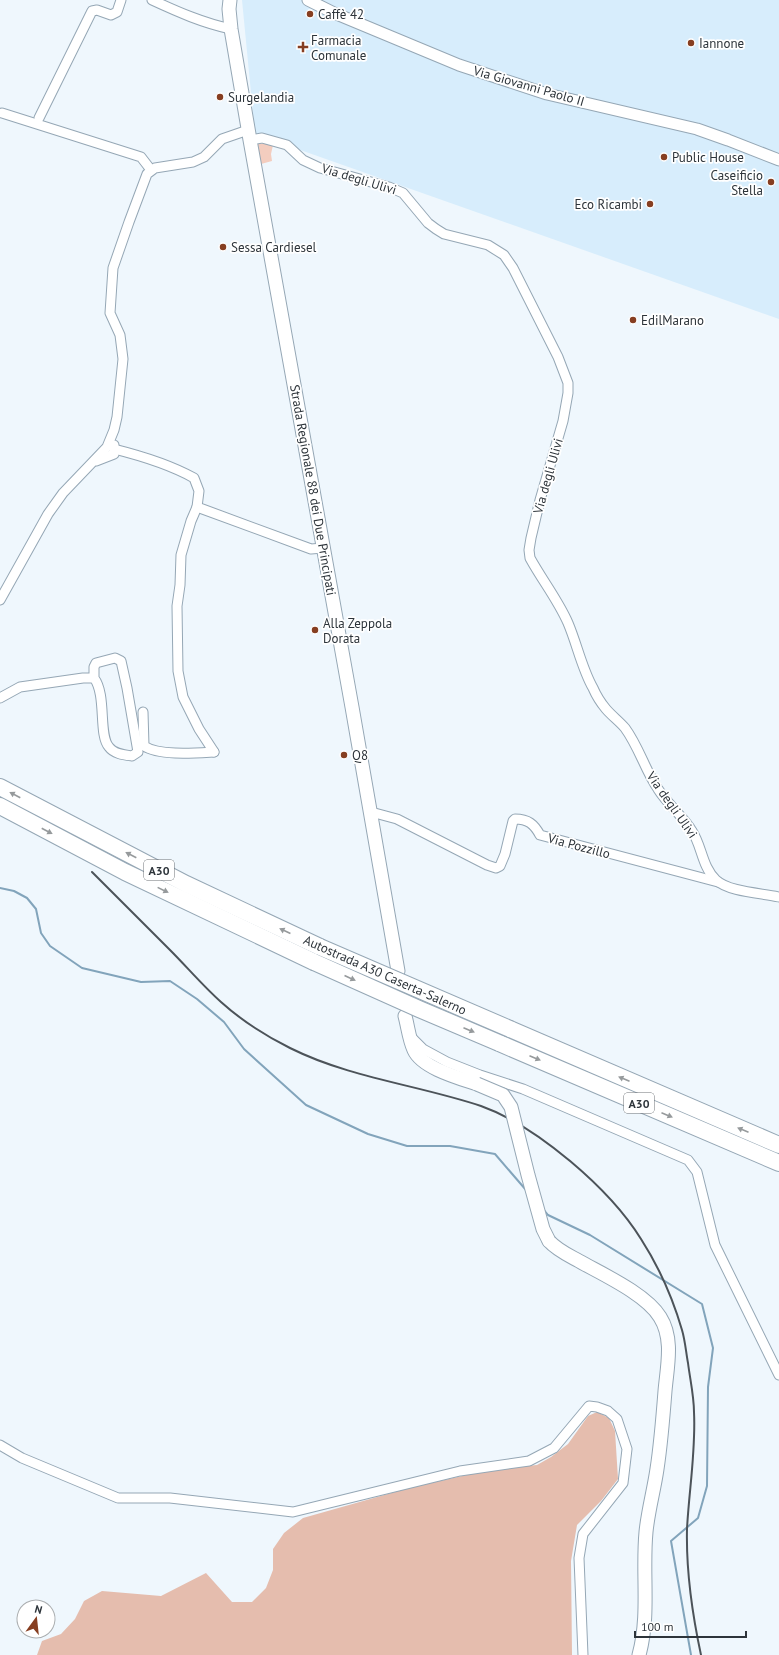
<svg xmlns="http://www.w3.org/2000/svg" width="779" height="1655" font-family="'PT Sans',sans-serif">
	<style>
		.built { fill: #d7edfc }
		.green { fill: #f3cdbf }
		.forest { fill: #e5bdae }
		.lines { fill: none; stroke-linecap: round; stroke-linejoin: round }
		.stream { stroke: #82a4bb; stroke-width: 2 }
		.minor-casing { stroke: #95a7b5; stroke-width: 11 }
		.tertiary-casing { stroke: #95a7b5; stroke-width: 13 }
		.secondary-casing { stroke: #95a7b5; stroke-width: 15 }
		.motorway-casing { stroke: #95a7b5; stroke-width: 18 }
		.minor { stroke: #fff; stroke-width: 9 }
		.tertiary { stroke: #fff; stroke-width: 11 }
		.secondary { stroke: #fff; stroke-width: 13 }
		.motorway { stroke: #fff; stroke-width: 16 }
		.rail { stroke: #4c5359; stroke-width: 2 }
		.secondary-bridge-casing { stroke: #95a7b5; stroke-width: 15; stroke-linecap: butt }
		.motorway-bridge-casing { stroke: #95a7b5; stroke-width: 18; stroke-linecap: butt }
		.secondary-bridge { stroke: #fff; stroke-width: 13 }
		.motorway-bridge { stroke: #fff; stroke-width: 16 }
		.oneway { fill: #969a9c }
		.poi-dot { fill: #863e21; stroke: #fff; stroke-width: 1.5 }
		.labels { text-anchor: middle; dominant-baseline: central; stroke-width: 3.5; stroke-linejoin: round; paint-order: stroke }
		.shield { fill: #fff; stroke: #6c7175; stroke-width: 1 }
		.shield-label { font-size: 12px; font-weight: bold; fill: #2d343a }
		.poi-label { font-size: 13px; fill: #2d343a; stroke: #fff; text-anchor: start }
		.street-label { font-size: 13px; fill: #2d343a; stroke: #fff }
	</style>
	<rect width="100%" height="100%" fill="#eff7fd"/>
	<!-- built -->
	<path class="built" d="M 242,0 L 779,0 L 779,319 L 255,134 Z"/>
	<!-- green -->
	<path class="green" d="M 267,143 L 273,145 L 271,154 L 272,161 L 261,164 L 257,144 Z"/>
	<!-- forest -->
	<path class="forest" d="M 597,1412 L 609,1418 L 615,1431 L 618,1479 L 601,1501 L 577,1525 L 571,1561 L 572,1655 L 37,1655 L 42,1641 L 61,1634 L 75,1619 L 84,1601 L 102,1591 L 161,1596 L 206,1573 L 232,1602 L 252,1602 L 266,1588 L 273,1570 L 273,1549 L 284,1533 L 303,1518 L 409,1488 L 493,1469 L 537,1465 L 551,1457 L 568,1444 L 588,1416 Z"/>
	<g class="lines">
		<!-- stream -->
		<g class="stream">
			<path d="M 0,888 L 14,891 L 27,898 L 36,909 L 41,933 L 50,946 L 82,968 L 141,982 L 170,981 L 197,999 L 224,1022 L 244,1049 L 306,1105 L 368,1134 L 407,1146 L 450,1146 L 495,1154 L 526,1190"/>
			<path d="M 544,1210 L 548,1215 L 590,1235 L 702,1304 L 713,1348 L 708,1387 L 707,1486 L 698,1518 L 671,1541 L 691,1655"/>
		</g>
		<defs>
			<g id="minor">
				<path d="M 152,0 C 178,12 203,23 231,29"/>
				<path d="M 2,113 L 141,157 L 151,170"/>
				<path d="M 39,118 L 92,11 L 97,10 L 111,15 L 117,12 L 121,0"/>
				<path d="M 250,140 L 262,138 L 287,145 L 303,160 L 320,168 L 389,187 L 403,193 L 428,223 L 436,229 L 444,234 L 488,245 L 504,255 L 513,268 L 558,357 L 568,383 L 568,393 L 563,421 L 540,500 L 531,538 L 529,550 L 530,558 C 542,580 558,600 568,623 C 577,644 582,669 593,688 C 596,695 601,703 606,709 C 612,716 619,721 625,728 C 639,747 645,770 658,789 C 668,805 683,816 692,831 C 702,846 702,867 716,880 C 729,892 761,893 779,897"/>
				<path d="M 114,449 C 142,456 169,464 194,478 L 199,491 L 197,507 L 311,549 L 323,548"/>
				<path d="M 96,461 L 114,454 L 114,445"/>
				<path d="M 197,507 L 191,521 L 181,555 L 180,585 L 177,606 L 178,671 L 183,697 L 199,729 L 214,752"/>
				<path d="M 0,600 L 48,514 L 63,493 L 107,447 L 114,430 L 117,417 L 123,359 L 120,335 L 110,313 L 113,268 L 129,222 L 147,174 L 155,168 L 193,162 L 204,157 L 222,139 L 248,130"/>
				<path d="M 0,698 L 20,687 L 83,678 L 94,678 C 107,695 98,735 109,747 C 114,754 124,755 132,756 L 138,752 L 127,688 L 121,661 L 115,658 L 96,663 L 94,667 L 94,678"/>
				<path d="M 143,712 L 144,746 C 159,756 196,753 214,752"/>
				<path d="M 371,812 L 397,819 L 487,865 L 496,868 L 500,866 L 505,854 L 513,821 L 515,819 C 528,819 534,824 540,835 L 718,882"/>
				<path d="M 411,1037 L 423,1049 L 447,1062 L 480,1075 L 523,1089 L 688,1160 L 697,1172 L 715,1245 L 779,1375"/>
				<path d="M 0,1445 L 22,1458 L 118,1498 L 170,1498 L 293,1512 L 460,1471 L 529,1461 L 554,1448 L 589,1406 L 597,1407 L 608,1411 L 617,1419 L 627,1449 L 623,1483 L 583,1534 L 579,1558 L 583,1655"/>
			</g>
			<path id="tertiary" d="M 308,0 L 334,13 L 459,65 L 547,94 L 697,129 L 728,140 L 779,160"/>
			<g id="secondary">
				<path d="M 230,0 L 229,9 L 231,29 L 250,140 L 352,707 L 398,971"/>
				<path d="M 405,1016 C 408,1027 409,1039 414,1050 C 422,1068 459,1078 477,1084"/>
				<path d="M 549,1241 C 557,1250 568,1255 579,1261 C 602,1274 646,1294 660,1317 C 674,1339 667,1367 665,1391 C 663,1417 661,1443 657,1469 C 654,1490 648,1511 646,1532 C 642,1573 650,1615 639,1655"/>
			</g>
			<g id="motorway">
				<path d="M 0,787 L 186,884 L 320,947"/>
				<path d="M 0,806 L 125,872 L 314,962"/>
				<path d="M 510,1029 L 779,1145"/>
				<path d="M 499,1043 L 779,1163"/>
			</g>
		</defs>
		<!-- minor casing -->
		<use href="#minor" class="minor-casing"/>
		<!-- tertiary casing -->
		<use href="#tertiary" class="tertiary-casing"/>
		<!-- secondary casing -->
		<use href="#secondary" class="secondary-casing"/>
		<!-- motorway casing -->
		<use href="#motorway" class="motorway-casing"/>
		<!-- minor -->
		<use href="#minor" class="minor"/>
		<!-- tertiary -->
		<use href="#tertiary" class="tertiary"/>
		<!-- secondary -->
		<use href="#secondary" class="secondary"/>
		<!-- motorway -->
		<use href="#motorway" class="motorway"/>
		<!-- rail -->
		<path class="rail" d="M 92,872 C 118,898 144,924 170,950 C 187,967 203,986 221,1002 C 241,1020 266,1036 290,1048 C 350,1078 418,1085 481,1106 C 537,1126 610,1189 641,1239 C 659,1267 673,1299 682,1330 C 685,1340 686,1352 688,1363 C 690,1379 694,1396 694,1412 C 696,1451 689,1490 687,1529 C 686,1572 692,1613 701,1655"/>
		<defs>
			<path id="secondary-bridge" d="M 477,1084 L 503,1095 L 511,1107 L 528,1175 L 543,1229 L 549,1241"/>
			<g id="motorway-bridge">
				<path d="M 320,947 L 510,1029"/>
				<path d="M 314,962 L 419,1009 L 499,1043"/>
			</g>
		</defs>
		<!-- secondary-bridge casing -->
		<use href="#secondary-bridge" class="secondary-bridge-casing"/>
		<!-- motorway-bridge casing -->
		<use href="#motorway-bridge" class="motorway-bridge-casing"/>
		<!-- secondary-bridge -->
		<use href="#secondary-bridge" class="secondary-bridge"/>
		<!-- motorway-bridge -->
		<use href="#motorway-bridge" class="motorway-bridge"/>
	</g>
	<!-- one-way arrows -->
	<defs><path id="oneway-solid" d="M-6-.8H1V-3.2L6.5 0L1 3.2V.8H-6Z"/></defs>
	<g class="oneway">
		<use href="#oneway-solid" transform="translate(15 795) rotate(-152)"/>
		<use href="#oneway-solid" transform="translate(47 831) rotate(28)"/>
		<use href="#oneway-solid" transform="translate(131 855) rotate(-153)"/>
		<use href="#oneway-solid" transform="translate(163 890) rotate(26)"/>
		<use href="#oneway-solid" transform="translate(285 931) rotate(-155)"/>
		<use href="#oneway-solid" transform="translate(350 978) rotate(24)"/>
		<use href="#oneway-solid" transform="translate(469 1030) rotate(23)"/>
		<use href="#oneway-solid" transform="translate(535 1058) rotate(23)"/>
		<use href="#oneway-solid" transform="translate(624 1079) rotate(-157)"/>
		<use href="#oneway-solid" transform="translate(667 1115) rotate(23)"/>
		<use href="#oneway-solid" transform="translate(743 1130) rotate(-157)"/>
	</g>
	<!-- markers -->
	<g class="poi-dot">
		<circle cx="310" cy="14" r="4"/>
		<circle cx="691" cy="43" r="4"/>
		<path d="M301 41h4v4h4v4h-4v4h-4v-4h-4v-4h4z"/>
		<circle cx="220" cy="97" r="4"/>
		<circle cx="664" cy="157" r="4"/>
		<circle cx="771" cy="182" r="4"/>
		<circle cx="650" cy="204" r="4"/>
		<circle cx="223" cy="247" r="4"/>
		<circle cx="633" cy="320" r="4"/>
		<circle cx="315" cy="630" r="4"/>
		<circle cx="344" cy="755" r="4"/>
	</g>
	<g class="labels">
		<!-- shield labels -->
		<g class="shield">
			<rect x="144" y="860" width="30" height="20" rx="3"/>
			<rect x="624" y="1093" width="30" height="20" rx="3"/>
		</g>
		<g class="shield-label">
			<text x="159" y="870">A30</text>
			<text x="639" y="1103">A30</text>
		</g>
		<!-- poi labels -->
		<g class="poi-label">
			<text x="318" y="14">Caffè 42</text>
			<text x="311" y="40">Farmacia<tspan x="311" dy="15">Comunale</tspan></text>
			<text x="699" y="43">Iannone</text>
			<text x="228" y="97">Surgelandia</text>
			<text x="672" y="157">Public House</text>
			<text x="763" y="175" text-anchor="end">Caseificio<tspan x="763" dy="15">Stella</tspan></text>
			<text x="642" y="204" text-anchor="end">Eco Ricambi</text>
			<text x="231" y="247">Sessa Cardiesel</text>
			<text x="641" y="320">EdilMarano</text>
			<text x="323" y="623">Alla Zeppola<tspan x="323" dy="15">Dorata</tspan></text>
			<text x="352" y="755">Q8</text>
		</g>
		<!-- street labels -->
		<g class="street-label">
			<text transform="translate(529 86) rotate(16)">Via Giovanni Paolo II</text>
			<text transform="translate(359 179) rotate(17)">Via degli Ulivi</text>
			<text transform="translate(548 476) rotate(-74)">Via degli Ulivi</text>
			<text transform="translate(313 490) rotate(80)">Strada Regionale 88 dei Due Principati</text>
			<text transform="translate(672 805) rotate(55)">Via degli Ulivi</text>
			<text transform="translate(579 846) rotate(15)">Via Pozzillo</text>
			<text transform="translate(385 975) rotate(24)">Autostrada A30 Caserta-Salerno</text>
		</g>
	</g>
	<!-- north arrow -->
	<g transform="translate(36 1619) rotate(15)"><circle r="19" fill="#ffffff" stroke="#abaeb0"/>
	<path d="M0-3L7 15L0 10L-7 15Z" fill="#863e21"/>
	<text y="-6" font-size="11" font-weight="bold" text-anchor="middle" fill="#2d343a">N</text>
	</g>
	<!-- scale -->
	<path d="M635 1631v6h111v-6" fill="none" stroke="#2d343a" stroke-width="2"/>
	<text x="641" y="1631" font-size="12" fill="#2d343a" stroke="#ffffff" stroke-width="3" paint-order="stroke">100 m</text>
</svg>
